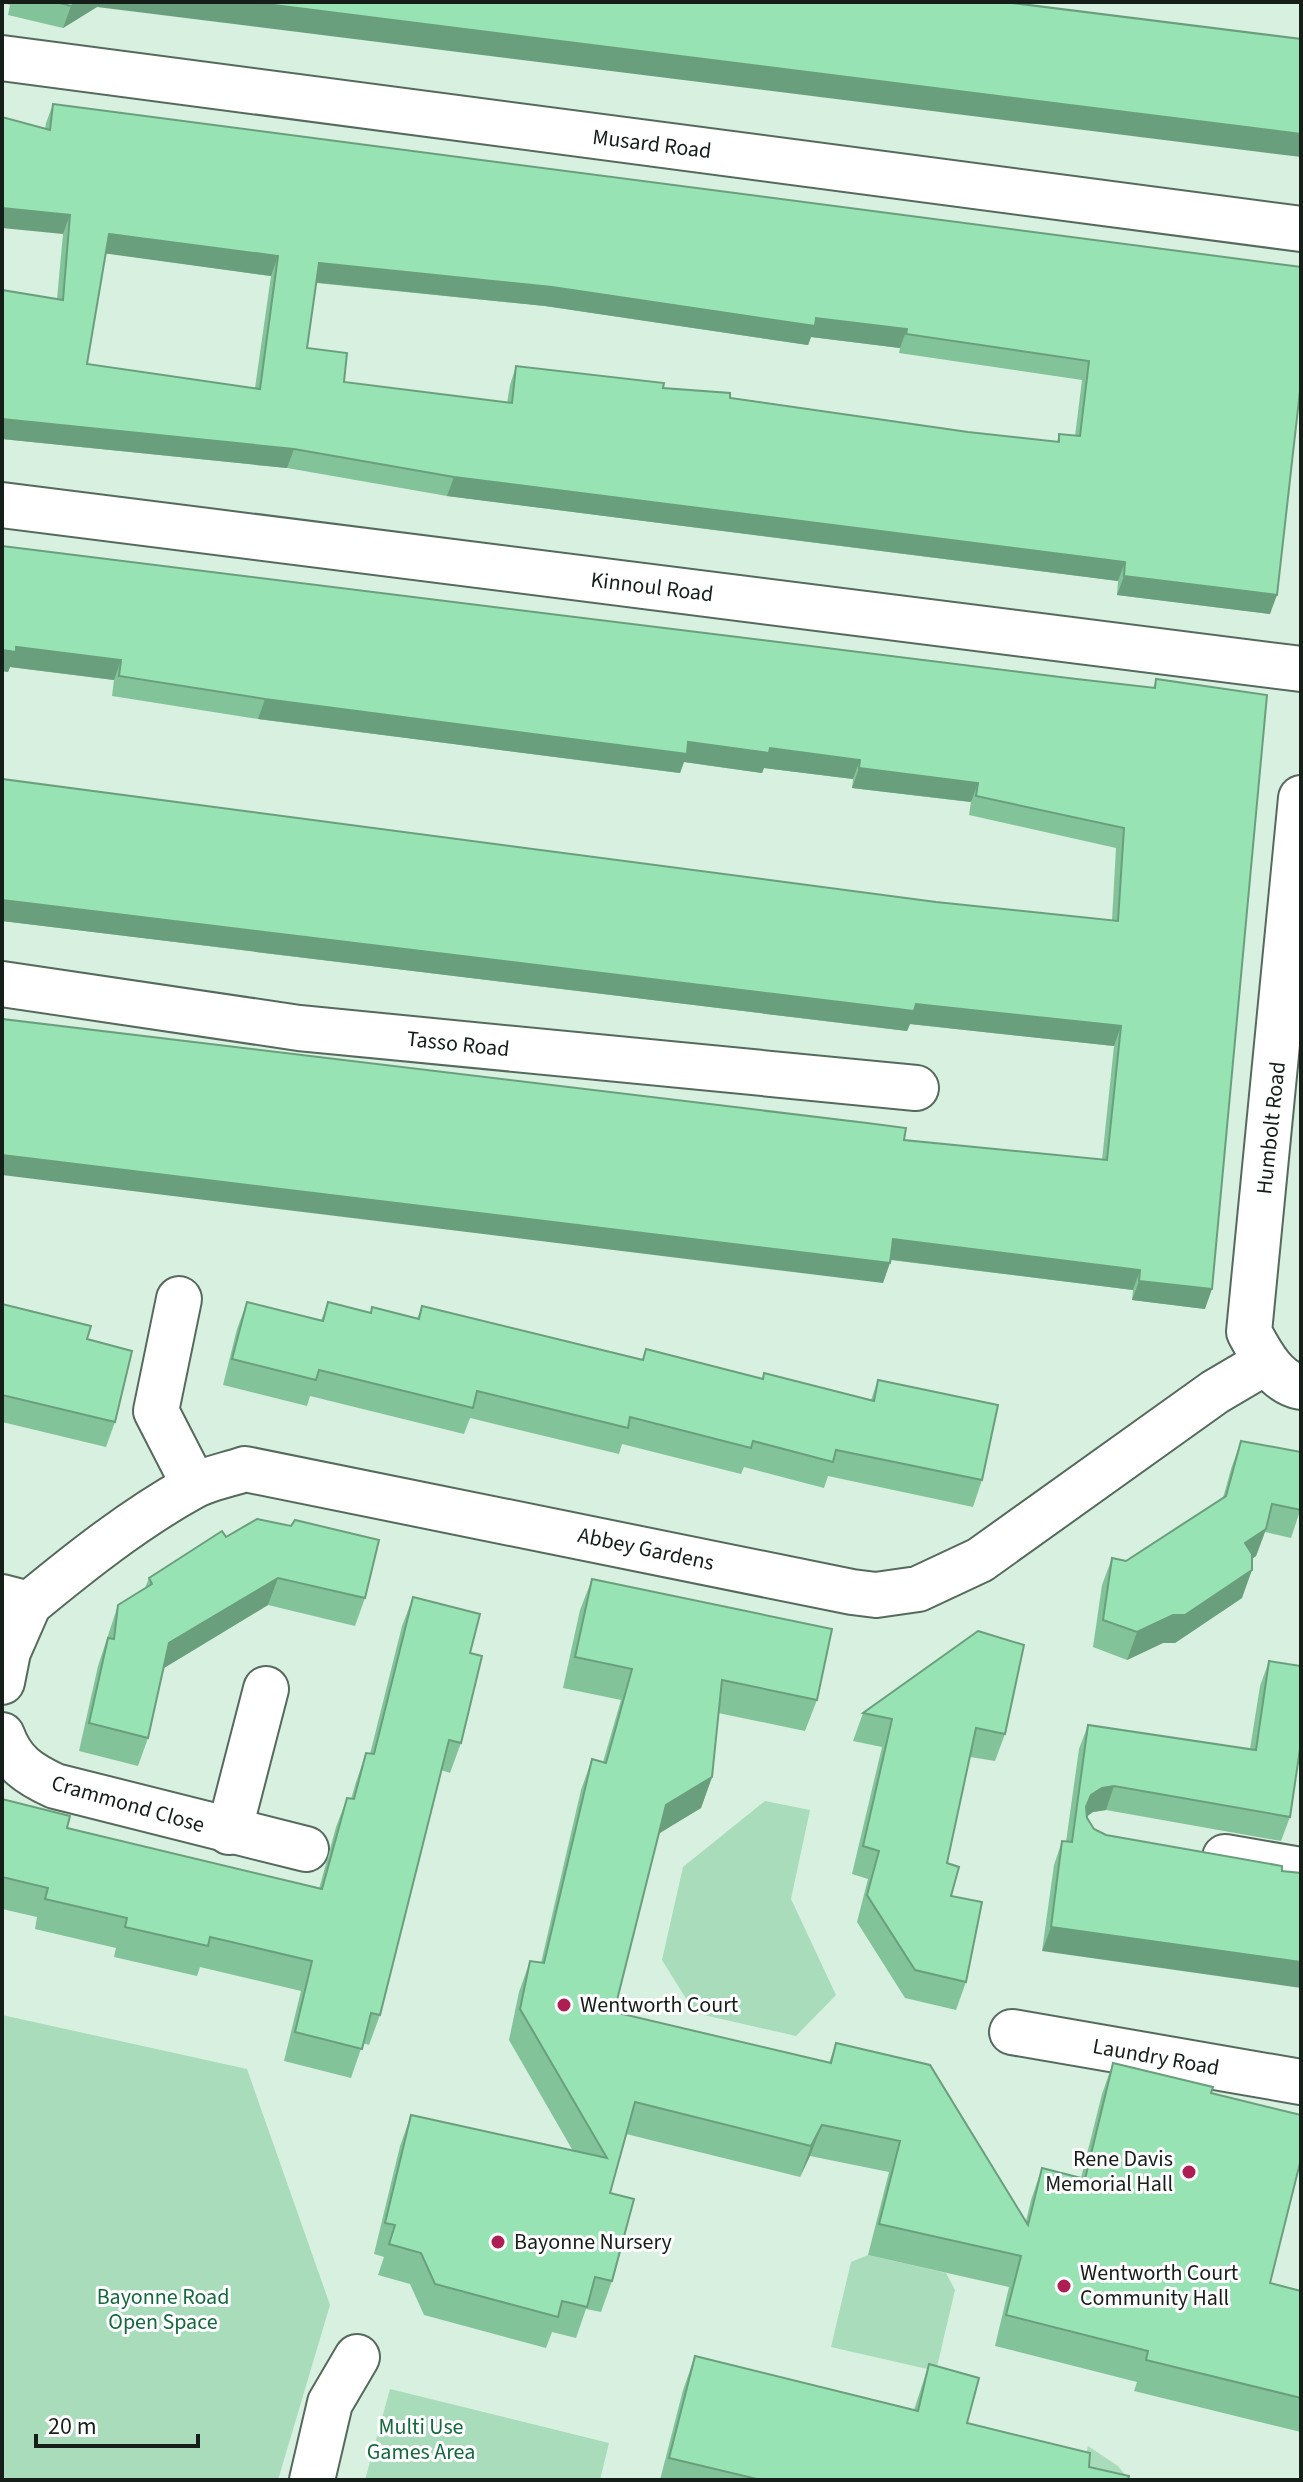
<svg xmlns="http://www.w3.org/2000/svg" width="1303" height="2482" font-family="'Source Sans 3',sans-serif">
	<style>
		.green { fill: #a8dcba }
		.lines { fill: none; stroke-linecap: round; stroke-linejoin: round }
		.minor-casing { stroke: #556a5c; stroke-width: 48 }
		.minor { stroke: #fff; stroke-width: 44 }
		.wall { fill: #83c39a; fill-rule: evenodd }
		.shaded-wall { fill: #6a9f7d }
		.building { fill: #98e3b3; stroke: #6a9f7d; stroke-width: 2; fill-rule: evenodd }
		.poi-dot { fill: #af1e53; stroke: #fff; stroke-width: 3 }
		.labels { text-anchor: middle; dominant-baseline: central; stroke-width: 6; stroke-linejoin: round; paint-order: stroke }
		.street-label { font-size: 22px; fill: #151e18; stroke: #fff }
		.poi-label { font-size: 22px; fill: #151e18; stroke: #fff; text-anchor: start }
		.park-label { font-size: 22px; fill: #12693e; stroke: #fff }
	</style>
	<rect width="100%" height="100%" fill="#d8f0e0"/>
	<!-- green -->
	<g class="green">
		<path d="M 765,1801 L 810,1810 L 791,1899 L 836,1995 L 796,2036 L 695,2013 L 662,1960 L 683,1867 Z"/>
		<path d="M 2,2015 L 247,2069 L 330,2305 L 278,2480 L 2,2480 Z"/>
		<path d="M 868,2255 L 946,2273 L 955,2290 L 936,2371 L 831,2347 L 851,2262 Z"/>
		<path d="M 390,2389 L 609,2443 L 600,2480 L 365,2480 Z"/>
		<path d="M 1088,2446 L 1118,2466 L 1129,2480 L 1080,2480 Z"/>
	</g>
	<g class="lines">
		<defs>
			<g id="minor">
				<path d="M 2,58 L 1301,229"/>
				<path d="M 2,505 L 1301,669"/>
				<path d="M 1301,798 L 1249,1332 C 1261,1354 1275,1382 1301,1387"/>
				<path d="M 2,984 L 299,1028 L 916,1088"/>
				<path d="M 179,1299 L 156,1411 L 194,1485"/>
				<path d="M 2,1597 L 29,1604 C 80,1562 134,1519 192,1487 C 208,1478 228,1475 245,1469 L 852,1592 L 876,1595 L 918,1589 L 980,1560 L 1215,1392 L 1266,1362"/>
				<path d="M 2,1682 L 8,1652 L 29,1604"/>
				<path d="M 2,1735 C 12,1763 29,1774 55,1786 L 306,1849"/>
				<path d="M 229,1832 L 266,1689"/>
				<path d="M 1225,1857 L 1301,1870"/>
				<path d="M 1012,2032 L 1301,2082"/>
				<path d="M 312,2480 L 330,2403 L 357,2357"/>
			</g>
		</defs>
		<!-- minor casing -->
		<use href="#minor" class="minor-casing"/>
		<!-- minor -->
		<use href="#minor" class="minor"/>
	</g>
	<!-- wall -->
	<g class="wall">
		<path d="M 2,2 L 1005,2 L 97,7 L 63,28 L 8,15 L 10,5 Z"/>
		<path d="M 53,104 L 1301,267 L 1270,614 L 1117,595 L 1118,581 L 447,496 L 287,468 L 2,439 L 2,290 L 57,299 L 63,234 L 45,129 L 46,123 ZM 106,253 L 271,276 L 255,388 L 87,364 ZM 316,283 L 545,306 L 808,345 L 811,337 L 900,348 L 899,353 L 1082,380 L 1075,436 L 1059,434 L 1057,442 L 968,432 L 516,366 L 510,385 L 507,403 L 344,382 L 307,348 Z"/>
		<path d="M 2,546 L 1153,688 L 1156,679 L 1205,1309 L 1132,1300 L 1133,1290 L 890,1260 L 883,1283 L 904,1140 L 1102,1160 L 1114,1046 L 910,1024 L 907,1031 L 2,921 L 2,779 L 936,902 L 1112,920 L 1116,848 L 969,815 L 971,802 L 852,788 L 853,779 L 764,768 L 762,773 L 684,762 L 680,773 L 258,719 L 112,696 L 114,680 L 10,667 L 8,672 L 2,671 Z"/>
		<path d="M 247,1302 L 321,1321 L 328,1302 L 370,1313 L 372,1307 L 417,1319 L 422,1306 L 642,1360 L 646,1349 L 762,1379 L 764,1373 L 871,1400 L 878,1380 L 982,1480 L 973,1507 L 828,1476 L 824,1488 L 744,1467 L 741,1474 L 622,1444 L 619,1454 L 470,1418 L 464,1434 L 310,1396 L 307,1406 L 223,1385 L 237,1329 Z"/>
		<path d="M 2,1304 L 87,1339 L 115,1422 L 106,1447 L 2,1422 Z"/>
		<path d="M 1241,1441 L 1301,1508 L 1291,1538 L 1265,1532 L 1256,1556 L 1252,1559 L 1242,1598 L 1175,1643 L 1163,1643 L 1127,1660 L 1093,1647 L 1102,1585 L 1112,1558 L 1126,1561 L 1223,1498 L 1231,1469 Z"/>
		<path d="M 226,1537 L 365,1598 L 355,1626 L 268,1605 L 164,1668 L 148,1738 L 138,1766 L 79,1751 L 98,1666 L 118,1605 L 145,1588 L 149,1578 Z"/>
		<path d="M 592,1579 L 817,1700 L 805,1731 L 718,1713 L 712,1777 L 701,1808 L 659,1833 L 614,2012 L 829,2063 L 836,2043 L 1026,2221 L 1031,2200 L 1042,2168 L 1081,2178 L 1102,2094 L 1113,2063 L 1211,2093 L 1270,2283 L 1301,2291 L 1301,2432 L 1134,2391 L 1137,2382 L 995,2346 L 1009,2287 L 868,2255 L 889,2172 L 810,2156 L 800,2177 L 626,2134 L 610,2193 L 612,2281 L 601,2312 L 586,2309 L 576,2338 L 552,2332 L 546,2348 L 424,2315 L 410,2284 L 378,2275 L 384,2257 L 374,2254 L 400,2146 L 411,2115 L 573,2151 L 509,2040 L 519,1992 L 530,1961 L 541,1963 L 581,1790 L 592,1759 L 603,1762 L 621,1700 L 563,1688 L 580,1610 Z"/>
		<path d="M 413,1597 L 470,1653 L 461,1743 L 450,1773 L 441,1770 L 380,2015 L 369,2045 L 363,2043 L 351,2078 L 284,2061 L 301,1991 L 200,1967 L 197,1976 L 114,1957 L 116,1948 L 35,1929 L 37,1917 L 2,1909 L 2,1799 L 67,1828 L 319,1889 L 336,1827 L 347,1798 L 351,1799 L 356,1782 L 366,1753 L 370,1754 L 402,1626 Z"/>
		<path d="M 978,1631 L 1005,1734 L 995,1761 L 970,1757 L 947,1863 L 951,1896 L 966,1982 L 956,2010 L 905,1998 L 857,1922 L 868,1879 L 852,1874 L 882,1747 L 853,1741 L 863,1713 Z"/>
		<path d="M 1269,1661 L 1290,1817 L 1281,1841 L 1106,1810 L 1093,1812 L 1087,1816 L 1094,1829 L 1042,1951 L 1054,1865 L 1062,1841 L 1066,1842 L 1079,1749 L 1088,1725 L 1250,1749 L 1260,1686 Z"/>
		<path d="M 695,2356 L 914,2410 L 929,2364 L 967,2423 L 1128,2480 L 660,2480 L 683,2390 Z"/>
	</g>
	<!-- shaded-wall -->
	<g class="shaded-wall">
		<path d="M 77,2 L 249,2 L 1301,134 L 1301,157 L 97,7 L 63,28 L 71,6 Z"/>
		<path d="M 2,208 L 70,215 L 63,234 L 2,228 Z"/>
		<path d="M 109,234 L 278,256 L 271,276 L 102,253 Z"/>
		<path d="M 319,263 L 552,287 L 907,329 L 900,348 L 811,337 L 808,345 L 545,306 L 312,282 Z"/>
		<path d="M 2,419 L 294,449 L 287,468 L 2,439 Z"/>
		<path d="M 454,477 L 1125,562 L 1118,581 L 447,496 Z"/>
		<path d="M 1124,576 L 1277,595 L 1270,614 L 1117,595 Z"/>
		<path d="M 16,647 L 121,660 L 114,680 L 10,667 L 8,672 L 2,671 L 2,650 Z"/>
		<path d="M 265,699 L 688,742 L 770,748 L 860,760 L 853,779 L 764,768 L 762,773 L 684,762 L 680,773 L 258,719 Z"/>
		<path d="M 859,768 L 978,783 L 971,802 L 852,788 Z"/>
		<path d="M 2,900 L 916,1004 L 1121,1026 L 1114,1046 L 910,1024 L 907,1031 L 2,921 Z"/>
		<path d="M 2,1155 L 890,1263 L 883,1283 L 2,1175 Z"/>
		<path d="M 893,1239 L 1140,1270 L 1133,1290 L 886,1259 Z"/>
		<path d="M 1139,1281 L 1212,1289 L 1205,1309 L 1132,1300 Z"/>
		<path d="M 1266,1529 L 1256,1556 L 1235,1571 L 1245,1543 Z"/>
		<path d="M 1252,1570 L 1242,1598 L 1175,1643 L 1163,1643 L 1127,1660 L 1137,1632 Z"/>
		<path d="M 278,1578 L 268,1605 L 159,1671 L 169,1643 Z"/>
		<path d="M 712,1777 L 701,1808 L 655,1836 L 666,1805 Z"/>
		<path d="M 1114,1786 L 1106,1810 L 1093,1812 L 1082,1820 L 1077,1831 L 1091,1795 L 1102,1788 Z"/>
		<path d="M 1051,1927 L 1301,1962 L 1301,1988 L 1042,1951 Z"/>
		<path d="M 822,2125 L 810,2156 L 800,2177 L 811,2146 Z"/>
	</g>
	<!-- building -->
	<g class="building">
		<path d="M 56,2 L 77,2 L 71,6 Z"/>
		<path d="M 249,2 L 1005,2 L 1301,39 L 1301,134 Z"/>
		<path d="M 53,104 L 1301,267 L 1301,382 L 1277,595 L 1124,576 L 1125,562 L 454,477 L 294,449 L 2,419 L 2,290 L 63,300 L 70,215 L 2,208 L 2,117 L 50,130 ZM 109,234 L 278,256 L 260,389 L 87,364 ZM 319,263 L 552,287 L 815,326 L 816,318 L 907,329 L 906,334 L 1089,361 L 1080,436 L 1059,434 L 1059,442 L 968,432 L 730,398 L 730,393 L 663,388 L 664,383 L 516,366 L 512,403 L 344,382 L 347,353 L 307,348 Z"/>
		<path d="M 2,546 L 1068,678 L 1155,688 L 1156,679 L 1267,695 L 1212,1289 L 1139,1281 L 1140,1270 L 893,1239 L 890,1263 L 2,1155 L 2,1019 L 867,1123 L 906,1128 L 904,1140 L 1107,1160 L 1121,1026 L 916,1004 L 914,1011 L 2,900 L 2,779 L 936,902 L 1118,921 L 1124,828 L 976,796 L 978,783 L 859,768 L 860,760 L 770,748 L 769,753 L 688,742 L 687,754 L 265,699 L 119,676 L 121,660 L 16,647 L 16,652 L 2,650 Z"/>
		<path d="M 247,1302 L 323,1321 L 328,1302 L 371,1313 L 372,1307 L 419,1319 L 422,1306 L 643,1360 L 646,1349 L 763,1379 L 764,1373 L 874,1401 L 878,1380 L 998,1405 L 982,1480 L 836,1450 L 833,1462 L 753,1441 L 751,1448 L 630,1417 L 628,1428 L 477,1391 L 473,1408 L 319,1370 L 316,1380 L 232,1359 Z"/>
		<path d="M 2,1304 L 91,1326 L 87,1339 L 132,1351 L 115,1422 L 2,1395 Z"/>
		<path d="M 1241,1441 L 1301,1452 L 1301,1510 L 1272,1504 L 1266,1529 L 1245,1543 L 1252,1554 L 1252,1570 L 1185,1615 L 1173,1615 L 1137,1632 L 1103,1620 L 1112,1558 L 1126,1561 L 1226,1496 Z"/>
		<path d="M 257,1519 L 291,1526 L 295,1520 L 379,1540 L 365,1598 L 278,1578 L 169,1643 L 148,1738 L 89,1723 L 108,1638 L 114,1639 L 118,1605 L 152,1584 L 149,1578 L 222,1531 L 226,1537 Z"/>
		<path d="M 592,1579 L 832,1629 L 817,1700 L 722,1680 L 712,1777 L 666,1805 L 614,2012 L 831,2063 L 836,2043 L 930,2065 L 1028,2225 L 1042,2168 L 1085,2179 L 1113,2063 L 1213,2087 L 1211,2093 L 1301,2115 L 1301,2159 L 1270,2283 L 1301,2291 L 1301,2398 L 1146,2360 L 1148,2351 L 1006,2315 L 1021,2256 L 879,2224 L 900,2141 L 822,2125 L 811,2146 L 635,2102 L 610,2193 L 634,2199 L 612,2281 L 595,2277 L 587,2307 L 562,2301 L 558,2317 L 435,2284 L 421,2253 L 389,2244 L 395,2225 L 385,2223 L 411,2115 L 607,2158 L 520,2009 L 530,1961 L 544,1963 L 592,1759 L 606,1763 L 632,1669 L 575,1657 Z"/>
		<path d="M 413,1597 L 480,1614 L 470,1653 L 482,1656 L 461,1743 L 449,1740 L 380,2015 L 371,2013 L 362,2049 L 295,2032 L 312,1961 L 210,1937 L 208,1946 L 125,1927 L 127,1918 L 45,1899 L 48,1888 L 2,1877 L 2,1799 L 70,1816 L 67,1828 L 322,1889 L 347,1798 L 354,1799 L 366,1753 L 374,1754 Z"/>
		<path d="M 978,1631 L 1024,1645 L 1005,1734 L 976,1728 L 947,1863 L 959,1867 L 951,1896 L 982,1902 L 966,1982 L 915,1970 L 867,1895 L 879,1851 L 863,1846 L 892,1719 L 863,1713 Z"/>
		<path d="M 1269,1661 L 1301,1666 L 1301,1742 L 1290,1817 L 1114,1786 L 1102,1788 L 1091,1795 L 1086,1807 L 1087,1818 L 1094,1829 L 1106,1835 L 1282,1866 L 1282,1871 L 1301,1873 L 1301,1962 L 1051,1927 L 1062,1841 L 1072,1842 L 1088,1725 L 1256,1750 Z"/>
		<path d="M 695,2356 L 918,2411 L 929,2364 L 979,2378 L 967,2423 L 1090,2453 L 1089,2467 L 1129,2476 L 1128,2480 L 761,2480 L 669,2458 Z"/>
	</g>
	<!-- markers -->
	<g class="poi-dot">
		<circle cx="564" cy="2005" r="8"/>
		<circle cx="1189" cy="2172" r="8"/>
		<circle cx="498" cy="2242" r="8"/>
		<circle cx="1064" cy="2286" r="8"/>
	</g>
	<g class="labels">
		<!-- street labels -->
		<g class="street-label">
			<text transform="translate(652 144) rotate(7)">Musard Road</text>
			<text transform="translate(652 587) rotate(7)">Kinnoul Road</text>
			<text transform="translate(458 1044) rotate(6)">Tasso Road</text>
			<text transform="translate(1271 1128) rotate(-84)">Humbolt Road</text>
			<text transform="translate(646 1549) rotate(12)">Abbey Gardens</text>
			<text transform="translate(128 1804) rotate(16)">Crammond Close</text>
			<text transform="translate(1156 2057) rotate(10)">Laundry Road</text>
		</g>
		<!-- poi labels -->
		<g class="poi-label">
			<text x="580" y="2005">Wentworth Court</text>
			<text x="1173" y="2159" text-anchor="end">Rene Davis<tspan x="1173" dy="25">Memorial Hall</tspan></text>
			<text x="514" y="2242">Bayonne Nursery</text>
			<text x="1080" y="2273">Wentworth Court<tspan x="1080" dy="25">Community Hall</tspan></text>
		</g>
		<!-- park labels -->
		<g class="park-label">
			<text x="163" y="2297">Bayonne Road<tspan x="163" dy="25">Open Space</tspan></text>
			<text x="421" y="2427">Multi Use<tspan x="421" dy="25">Games Area</tspan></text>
		</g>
	</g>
	<!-- border -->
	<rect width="1303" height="2482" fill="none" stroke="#151e18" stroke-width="8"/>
	<!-- scale -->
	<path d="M36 2434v12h162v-12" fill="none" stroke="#151e18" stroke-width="4"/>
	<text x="48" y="2434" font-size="24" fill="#151e18" stroke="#ffffff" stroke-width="6" paint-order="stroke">20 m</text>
</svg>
